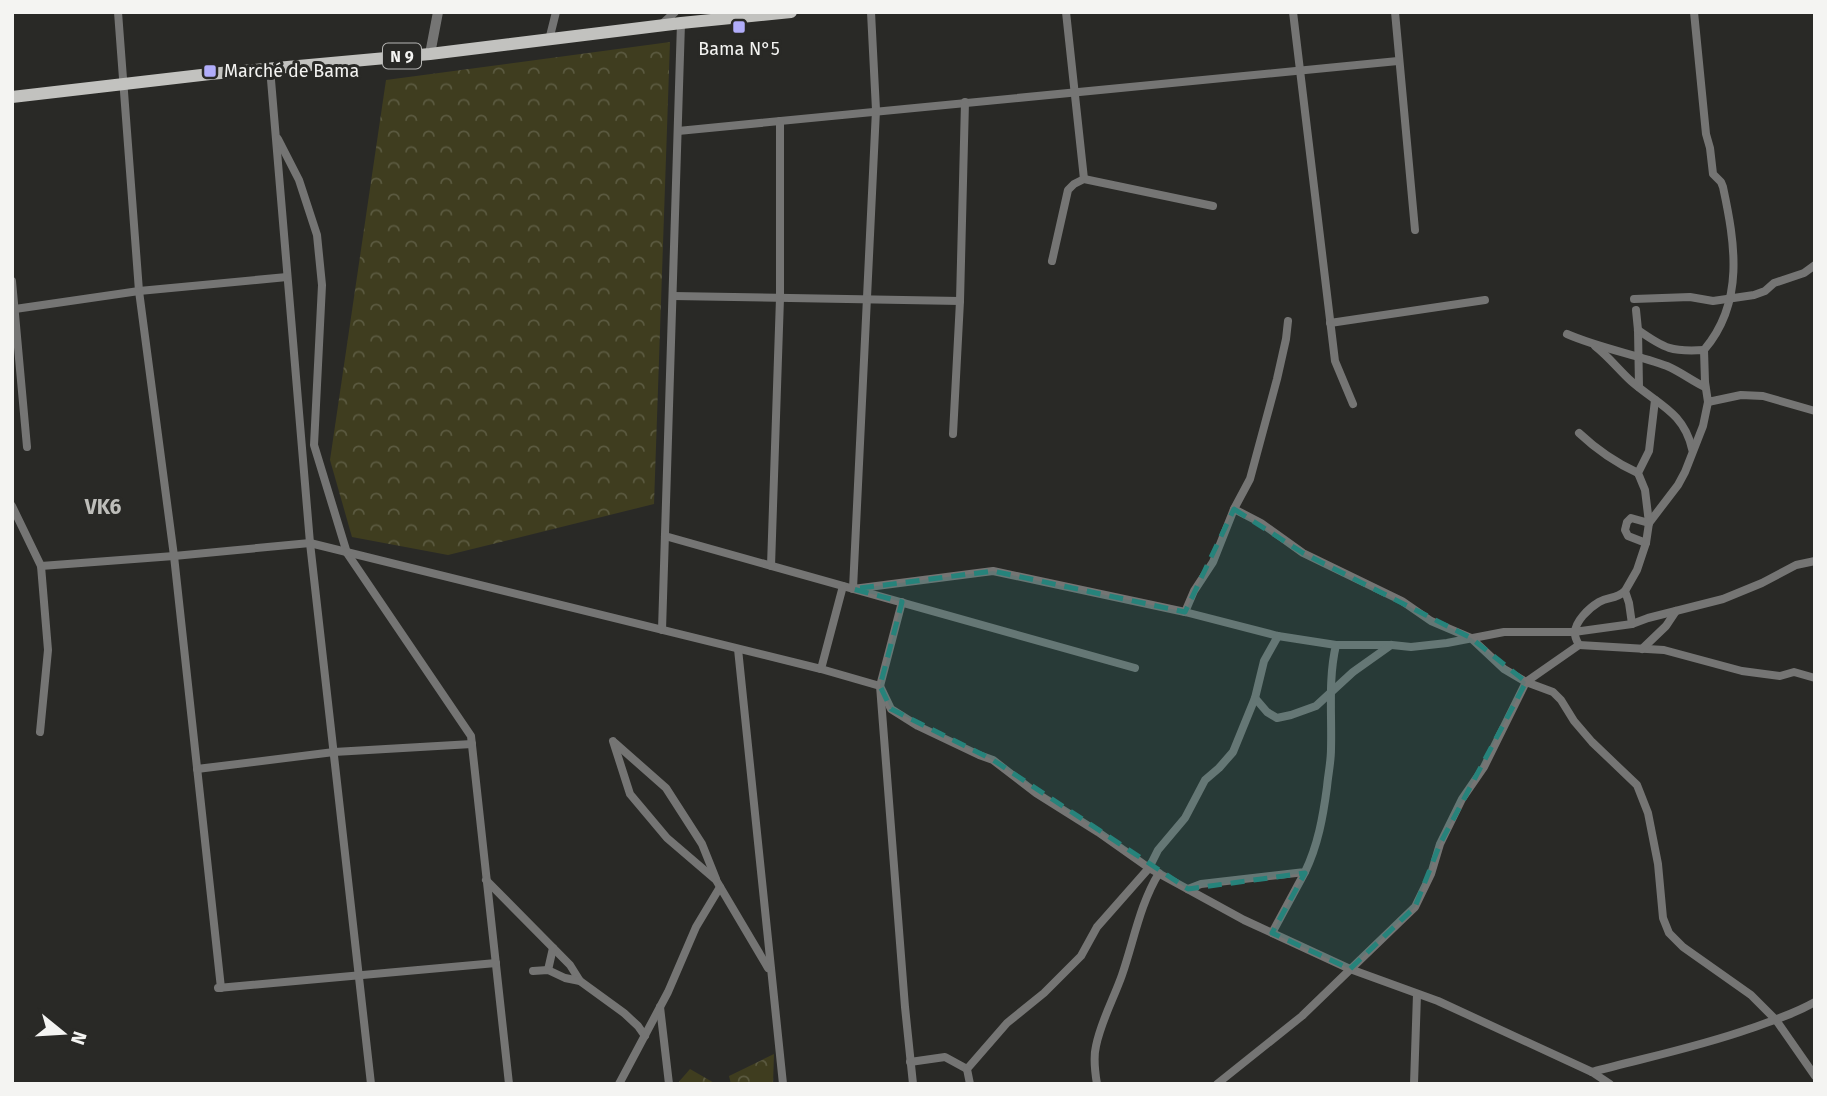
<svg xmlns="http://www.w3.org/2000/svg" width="1827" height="1096" font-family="'Fira Sans',sans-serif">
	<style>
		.forest { fill: url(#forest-crowns) }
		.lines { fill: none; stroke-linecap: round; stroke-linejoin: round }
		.minor { stroke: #757574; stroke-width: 8 }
		.tertiary { stroke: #757574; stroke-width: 10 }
		.primary { stroke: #c2c2bf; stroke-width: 12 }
		.marked { fill: #26837b; fill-opacity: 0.2; stroke: #26837b; stroke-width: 5; stroke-dasharray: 14 9; stroke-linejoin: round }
		.poi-dot { fill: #b1adfa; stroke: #292926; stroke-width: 2.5 }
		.labels { text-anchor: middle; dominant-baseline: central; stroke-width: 6; stroke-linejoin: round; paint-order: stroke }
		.shield { fill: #292926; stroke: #b7b7b5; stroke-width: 2 }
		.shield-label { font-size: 16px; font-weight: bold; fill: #f4f4f2 }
		.poi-label { font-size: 18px; fill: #f4f4f2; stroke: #292926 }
		.quarter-label { font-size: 21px; font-weight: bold; fill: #bebeba; stroke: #292926 }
	</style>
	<defs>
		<pattern id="forest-crowns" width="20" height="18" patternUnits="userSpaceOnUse" patternTransform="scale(1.75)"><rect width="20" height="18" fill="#3f3d1f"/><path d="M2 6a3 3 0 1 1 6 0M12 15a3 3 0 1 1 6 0" fill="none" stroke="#5b5a40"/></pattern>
	</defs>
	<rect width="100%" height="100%" fill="#292926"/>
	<!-- forest -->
	<g class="forest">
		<path d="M 670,42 L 654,504 L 448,555 L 352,537 L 330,460 L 386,80 Z"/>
		<path d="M 774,1054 L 773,1084 L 731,1084 L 729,1076 Z"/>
		<path d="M 690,1069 L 716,1084 L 677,1084 Z"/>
	</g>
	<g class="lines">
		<!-- minor -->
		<g class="minor">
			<path d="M 118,12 L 139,291 L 174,556 L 221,988"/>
			<path d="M 871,12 L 876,110 L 853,589 L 993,571 L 1185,612 L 1278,636 L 1336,645 L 1392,645 L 1411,647 L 1447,643 L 1504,632 L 1574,632 L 1632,624 L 1648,618 L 1723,599 L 1762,583 L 1796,565 L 1815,561"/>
			<path d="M 1066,12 L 1084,179"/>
			<path d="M 1293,12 L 1335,361 L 1353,404"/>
			<path d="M 1395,12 L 1415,230"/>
			<path d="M 1694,12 L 1706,134 L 1710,148 L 1713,174 L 1721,182 L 1723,187 C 1735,243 1745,302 1704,350"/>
			<path d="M 662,24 L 675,12"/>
			<path d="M 549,40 L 556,12"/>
			<path d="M 270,68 L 310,543 L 371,1084"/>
			<path d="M 678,131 L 1398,61"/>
			<path d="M 278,139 L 299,180 L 317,235 L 322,285 L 314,445 L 347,553 L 471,736 L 509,1084"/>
			<path d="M 1052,261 L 1068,190 L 1074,184 L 1084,179 L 1213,206"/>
			<path d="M 12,281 L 27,447"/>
			<path d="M 673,296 L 960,301"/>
			<path d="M 1634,299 L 1690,297 L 1713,301 L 1754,295 L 1765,291 L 1774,283 L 1804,273 L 1815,265"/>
			<path d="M 15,309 L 139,291 L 287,277"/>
			<path d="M 1636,310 L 1638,330 L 1639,387"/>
			<path d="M 1330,323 L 1485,300"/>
			<path d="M 1638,330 C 1665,349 1672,352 1704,350 L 1705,382 L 1708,402 L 1741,395 L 1763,396 L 1815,411"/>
			<path d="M 1567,334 C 1599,348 1634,354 1667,366 C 1681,372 1692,381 1705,387"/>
			<path d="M 1595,346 C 1609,357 1619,370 1631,381 C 1657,404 1684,412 1692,449"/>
			<path d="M 1579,433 C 1596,449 1616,463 1638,473"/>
			<path d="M 953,434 L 960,301 L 965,102"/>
			<path d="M 12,506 L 41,566 L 48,650 L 40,732"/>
			<path d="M 1234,509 L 1261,523 L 1303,553 L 1402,601 L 1431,621 L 1471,638 L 1504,669 L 1526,682 L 1553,692 L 1561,700 L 1574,721 L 1592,742 L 1637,785 L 1648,813 L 1658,864 L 1663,918 L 1669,933 L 1683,947 L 1751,995 L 1776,1020 L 1815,1076"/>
			<path d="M 1649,523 L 1645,490 L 1638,473 L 1649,451 L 1655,400"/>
			<path d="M 665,536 L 1135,668"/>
			<path d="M 1646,543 L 1628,536 L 1625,530 L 1627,522 L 1631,518 L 1649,523"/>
			<path d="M 41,566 L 174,556 L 310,543 L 821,669 L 880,686 L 891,709 L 918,726 L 979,755 L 993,760 L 1036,793 L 1098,832 L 1149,868 L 1244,920 L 1350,969 L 1438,1001 L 1592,1072 L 1610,1084"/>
			<path d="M 771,566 L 780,298 L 780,121"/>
			<path d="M 902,602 L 880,686 L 905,1007 L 913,1084"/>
			<path d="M 1185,612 L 1194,591 L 1213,562 L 1234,509 L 1250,479 L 1277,379 L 1286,339 L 1288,321"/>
			<path d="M 1632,624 L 1629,603 L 1625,591 L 1637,570 L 1646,543 L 1649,523 L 1678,485 L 1685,472 L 1703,426 L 1708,402"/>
			<path d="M 662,630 L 681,23"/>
			<path d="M 1579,645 L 1664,650 L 1742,671 L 1780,676 L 1794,672 L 1815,678"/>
			<path d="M 738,649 L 783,1084"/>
			<path d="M 1642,649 L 1666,626 L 1676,611"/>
			<path d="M 821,669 L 843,586"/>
			<path d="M 1255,698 L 1267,712 L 1277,718 L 1291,715 L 1316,706 L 1353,672 L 1391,645"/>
			<path d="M 613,741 L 630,794 L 667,838 L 716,880 L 768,968"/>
			<path d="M 615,743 L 666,788 L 702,844 L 716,879"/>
			<path d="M 197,769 L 334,752 L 472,744"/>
			<path d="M 486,880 L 570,965 L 580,981"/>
			<path d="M 1188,889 L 1201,884 L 1305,872 C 1318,845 1323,817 1327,787 C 1328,775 1331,762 1331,749 C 1332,714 1328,679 1336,645"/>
			<path d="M 1272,933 L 1305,872"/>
			<path d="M 548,970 L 553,948"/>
			<path d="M 533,971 L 548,970 L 565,978 L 580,981 L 624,1013 L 638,1026 L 645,1036"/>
			<path d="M 218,988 L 496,963"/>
			<path d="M 660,1007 L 669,1084"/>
			<path d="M 910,1062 L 945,1057 L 967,1069"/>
			<path d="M 1592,1072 C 1644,1058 1698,1047 1749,1029 C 1772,1021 1794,1014 1815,1002"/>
			<path d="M 619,1084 L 668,992 L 696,927 L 720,887"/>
			<path d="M 970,1084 L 967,1069 L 1007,1023 L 1044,993 L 1081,956 L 1097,927 L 1149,868 L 1158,850 L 1185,818 L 1205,780 L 1219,768 L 1233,752 L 1255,698 L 1264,661 L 1278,636"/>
			<path d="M 1097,1084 C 1095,1072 1093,1058 1096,1046 C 1101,1021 1114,998 1122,975 C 1134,940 1140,904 1159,873"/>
			<path d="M 1217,1084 L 1302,1016 L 1415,907 L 1431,874 L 1440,844 L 1462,799 L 1484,767 L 1526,682 L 1579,645 C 1577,641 1575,638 1575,634 C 1574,622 1589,608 1599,602 C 1609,596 1615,600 1625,591"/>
			<path d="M 1414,1084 L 1417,994"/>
		</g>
		<!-- tertiary -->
		<path class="tertiary" d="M 430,54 L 438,12"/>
		<!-- primary -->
		<path class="primary" d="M 12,97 L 210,74 L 430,54 L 681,23 L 791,12"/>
	</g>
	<!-- marked area -->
	<path class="marked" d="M 1234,509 L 1303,553 L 1471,638 L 1526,682 L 1440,844 L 1415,907 L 1350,969 L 1272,933 L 1305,873 L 1188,889 L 993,760 L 891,709 L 880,686 L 902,602 L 853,589 L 993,571 L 1185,612 Z"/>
	<!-- markers -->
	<g class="poi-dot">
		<rect x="732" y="20" width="14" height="14" rx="3.5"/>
		<rect x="203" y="64" width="14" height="14" rx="3.5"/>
	</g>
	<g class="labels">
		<!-- shield labels -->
		<rect class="shield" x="383" y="43.5" width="38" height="25" rx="5"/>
		<g class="shield-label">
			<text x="402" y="56">N 9</text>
		</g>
		<!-- poi labels -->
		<g class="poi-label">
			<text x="739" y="49">Bama N°5</text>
			<text x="224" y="71" text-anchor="start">Marché de Bama</text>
		</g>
		<!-- quarter labels -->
		<g class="quarter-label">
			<text x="103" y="507">VK6</text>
		</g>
	</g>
	<!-- border -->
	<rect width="1827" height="1096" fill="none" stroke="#f4f4f2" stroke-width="28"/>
	<!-- north arrow -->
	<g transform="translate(63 1033) rotate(108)" stroke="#292926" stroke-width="5" paint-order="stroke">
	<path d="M0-5L12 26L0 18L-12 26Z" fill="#f4f4f2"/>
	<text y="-10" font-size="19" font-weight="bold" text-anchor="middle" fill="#f4f4f2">N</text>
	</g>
</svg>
